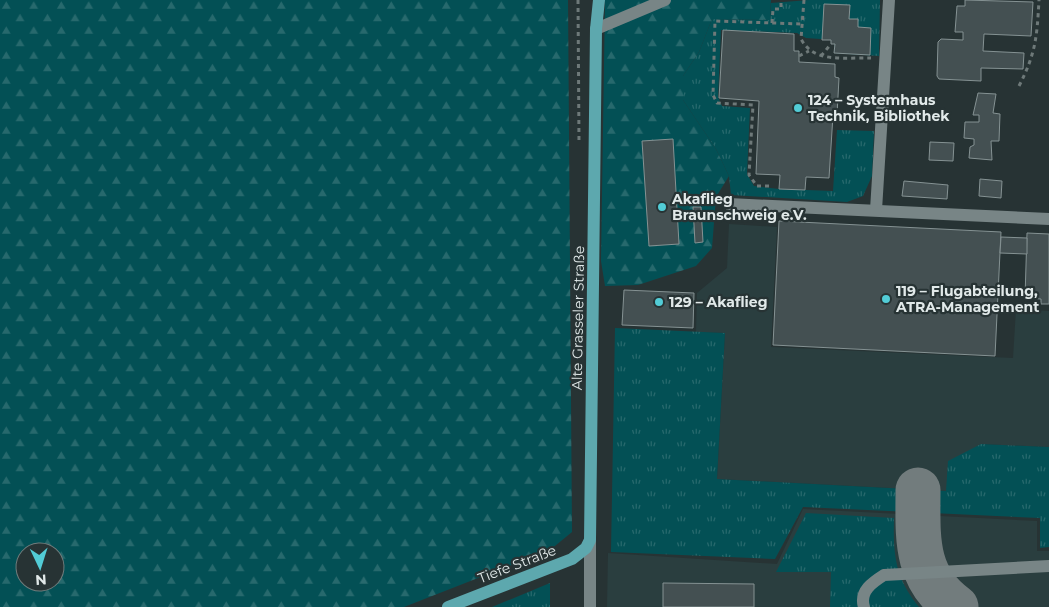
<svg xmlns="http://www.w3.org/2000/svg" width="1049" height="607" font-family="Montserrat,sans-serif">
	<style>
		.built { fill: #2a3e3f }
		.grass { fill: url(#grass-tufts) }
		.forest { fill: url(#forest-firs); fill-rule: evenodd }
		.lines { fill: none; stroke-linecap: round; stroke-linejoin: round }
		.taxiway { stroke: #727c7d; stroke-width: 45 }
		.building { fill: #445052; stroke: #859293 }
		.path { stroke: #6e7979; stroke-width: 3; stroke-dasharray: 4 4; stroke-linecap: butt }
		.minor { stroke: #788586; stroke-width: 12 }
		.major { stroke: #5da8ae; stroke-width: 12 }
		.poi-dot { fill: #52ccd6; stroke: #273334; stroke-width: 2 }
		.labels { text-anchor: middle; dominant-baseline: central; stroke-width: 4.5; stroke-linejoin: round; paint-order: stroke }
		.poi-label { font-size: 14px; font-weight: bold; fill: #e1e9e9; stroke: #273334; text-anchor: start }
		.street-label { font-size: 14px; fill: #e1e9e9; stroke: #273334 }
	</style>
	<defs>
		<pattern id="grass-tufts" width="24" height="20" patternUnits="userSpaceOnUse" patternTransform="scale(1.25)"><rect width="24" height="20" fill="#035055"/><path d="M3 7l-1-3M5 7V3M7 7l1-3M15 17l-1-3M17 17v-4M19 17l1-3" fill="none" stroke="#27696d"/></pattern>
		<pattern id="forest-firs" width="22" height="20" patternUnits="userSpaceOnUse" patternTransform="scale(1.25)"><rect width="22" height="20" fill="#035055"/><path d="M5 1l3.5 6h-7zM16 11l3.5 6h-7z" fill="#27696d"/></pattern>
	</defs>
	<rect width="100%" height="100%" fill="#273334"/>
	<!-- built -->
	<g class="built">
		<path d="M 729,224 L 777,227 L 771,347 L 1013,358 L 1016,309 L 1049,311 L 1049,447 L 981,444 L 947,491 L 717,479 L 725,333 L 696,332 L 697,293 L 727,268 Z"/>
		<path d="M 803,509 L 1037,521 L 1037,551 L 1049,551 L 1049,607 L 607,607 L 608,553 L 777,564 Z"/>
	</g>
	<!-- grass -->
	<g class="grass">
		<path d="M 809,0 L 880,0 L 879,56 L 834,53 L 835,40 L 806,38 L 797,33 L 721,30 L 718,97 L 722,106 L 750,108 L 747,174 L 754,186 L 779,189 L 833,191 L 837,130 L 874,131 L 872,176 L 863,196 L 847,202 L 731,195 L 729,176 L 716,149 L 683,100 L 683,76 L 699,52 L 712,19 L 770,20 L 771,3 Z"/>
		<path d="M 615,328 L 725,333 L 717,479 L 946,491 L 948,461 L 981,444 L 1049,447 L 1049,547 L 1040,548 L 1040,518 L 803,507 L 775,559 L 611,552 Z"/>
		<path d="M 806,513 L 894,518 C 893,554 895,578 919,607 L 830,607 L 831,572 L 776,572 Z"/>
		<path d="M 550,583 L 550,607 L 492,607 Z"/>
	</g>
	<!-- forest -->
	<g class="forest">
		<path d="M 0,0 L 568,0 L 572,532 L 550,550 L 404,607 L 0,607 ZM 25,552 L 55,552 L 55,582 L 25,582 Z"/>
		<path d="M 605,0 L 771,0 L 770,20 L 712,19 L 699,52 L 683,76 L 683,100 L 716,149 L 729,176 L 716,197 L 712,248 L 696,266 L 638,285 L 605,286 L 601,261 Z"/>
	</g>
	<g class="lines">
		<!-- taxiway -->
		<path class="taxiway" d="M 918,490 C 918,537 914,577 956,607"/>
	</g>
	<!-- building -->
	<g class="building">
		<path d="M 965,0 L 1033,2 L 1031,36 L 984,34 L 983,51 L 1024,53 L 1023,69 L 981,68 L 981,81 L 939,79 L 937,76 L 938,42 L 941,39 L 963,40 L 963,32 L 955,32 L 957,6 L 965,6 Z"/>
		<path d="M 824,4 L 850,5 L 849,19 L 858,19 L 858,27 L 871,28 L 870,55 L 834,53 L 835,44 L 831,44 L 831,40 L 822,40 Z"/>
		<path d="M 723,30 L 794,34 L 794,51 L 799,51 L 799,62 L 835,64 L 835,77 L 839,78 L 837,115 L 833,115 L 829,178 L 806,177 L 805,190 L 779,189 L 780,175 L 756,174 L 759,101 L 719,98 Z"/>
		<path d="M 978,93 L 996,94 L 993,113 L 1000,114 L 999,141 L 991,141 L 992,160 L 969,158 L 970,147 L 974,145 L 974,139 L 964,138 L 965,122 L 979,122 L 979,115 L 973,115 Z"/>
		<path d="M 673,139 L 679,244 L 649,246 L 642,141 Z"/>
		<path d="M 930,142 L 954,143 L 953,161 L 929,160 Z"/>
		<path d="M 980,179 L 1002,181 L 1001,198 L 979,196 Z"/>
		<path d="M 904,181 L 948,185 L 947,199 L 902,196 Z"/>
		<path d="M 693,207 L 701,207 L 703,242 L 695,243 Z"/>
		<path d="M 779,221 L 1001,232 L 995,356 L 773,345 Z"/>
		<path d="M 1027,233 L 1049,234 L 1049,304 L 1041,304 L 1041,299 L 1025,298 Z"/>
		<path d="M 1001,237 L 1027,238 L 1027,254 L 1000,253 Z"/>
		<path d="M 624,290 L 694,293 L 693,328 L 622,325 Z"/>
		<path d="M 663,583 L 754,584 L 754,607 L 663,607 Z"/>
	</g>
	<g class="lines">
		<!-- path -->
		<g class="path">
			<path d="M 578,0 L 579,142"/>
			<path d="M 804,0 L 801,39 C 814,64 846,57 871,58"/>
			<path d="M 772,23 L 773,9 L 781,9 L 781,0"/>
			<path d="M 799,56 L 809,51"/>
			<path d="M 821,56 L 831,44"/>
			<path d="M 1019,86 C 1036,53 1037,36 1039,0"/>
			<path d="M 769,186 L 757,186 L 749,175 L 753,105 L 717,103 L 713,95 L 715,21 L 802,24"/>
		</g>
		<!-- minor -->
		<g class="minor">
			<path d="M 596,29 L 665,0"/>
			<path d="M 729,204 L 1049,219"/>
			<path d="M 876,210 L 889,0"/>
			<path d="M 590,607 L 590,540"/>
			<path d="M 864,607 C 859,591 873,582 884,575 L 1049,566"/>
		</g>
		<!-- major -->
		<path class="major" d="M 448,607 L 572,559 L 586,548 L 590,540 L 596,29 L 599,0"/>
	</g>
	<!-- markers -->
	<g class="poi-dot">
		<circle cx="798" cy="108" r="5"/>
		<circle cx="662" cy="207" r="5"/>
		<circle cx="886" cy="299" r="5"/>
		<circle cx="659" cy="302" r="5"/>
	</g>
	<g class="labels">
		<!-- poi labels -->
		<g class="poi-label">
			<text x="808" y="100">124 – Systemhaus<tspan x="808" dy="16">Technik, Bibliothek</tspan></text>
			<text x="672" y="199">Akaflieg<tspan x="672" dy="16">Braunschweig e.V.</tspan></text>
			<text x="896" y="291">119 – Flugabteilung,<tspan x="896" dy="16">ATRA-Management</tspan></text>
			<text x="669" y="302">129 – Akaflieg</text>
		</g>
		<!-- street labels -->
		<g class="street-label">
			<text transform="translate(578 318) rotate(-89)">Alte Grasseler Straße</text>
			<text transform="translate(517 564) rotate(-21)">Tiefe Straße</text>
		</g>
	</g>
	<!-- north arrow -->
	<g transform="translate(40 567) rotate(176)"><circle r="24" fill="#273334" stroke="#717c7c"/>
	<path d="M0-4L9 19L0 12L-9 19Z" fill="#52ccd6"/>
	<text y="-8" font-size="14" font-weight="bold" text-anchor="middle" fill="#e1e9e9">N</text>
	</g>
</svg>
